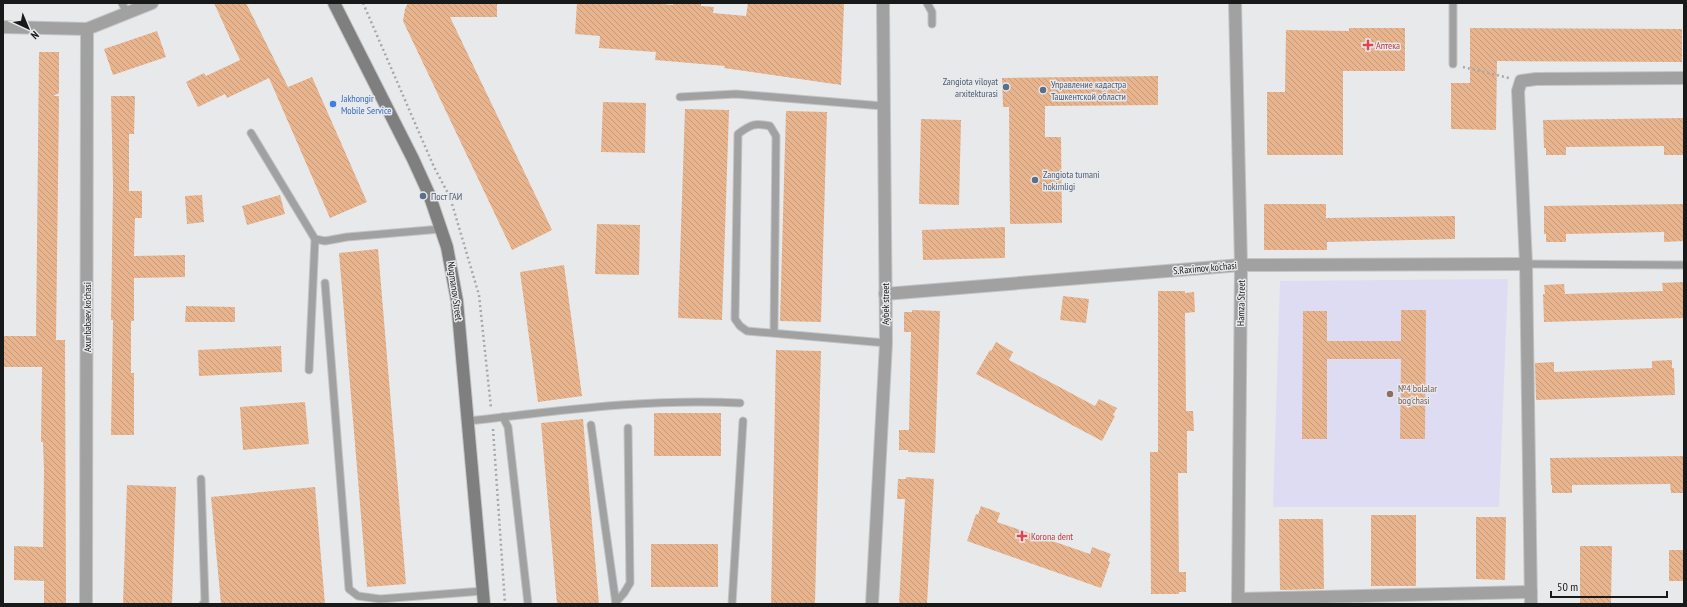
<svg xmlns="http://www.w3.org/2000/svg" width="1687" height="607" font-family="'PT Sans Narrow',sans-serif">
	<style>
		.education { fill: #dedcf2 }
		.building { fill: url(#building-back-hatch) }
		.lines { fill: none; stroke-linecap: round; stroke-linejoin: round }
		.lane-casing { stroke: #c3c4c5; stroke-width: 9 }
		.street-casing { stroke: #c3c4c5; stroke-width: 14 }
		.secondary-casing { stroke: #c3c4c5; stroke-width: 14 }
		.path { stroke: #a7a8a9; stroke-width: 2.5; stroke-dasharray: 2 3; stroke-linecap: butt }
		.lane { stroke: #a1a1a1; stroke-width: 7 }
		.street { stroke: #a1a1a1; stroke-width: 12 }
		.secondary { stroke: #7e7f7e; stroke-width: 12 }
		.health-dot { fill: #e0444e; stroke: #e8e9eb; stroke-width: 1.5 }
		.service-dot { fill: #5c6f8a; stroke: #e8e9eb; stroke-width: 1.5 }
		.shop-dot { fill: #3f7fe0; stroke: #e8e9eb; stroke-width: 1.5 }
		.education-dot { fill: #8d6e63; stroke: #e8e9eb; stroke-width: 1.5 }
		.labels { text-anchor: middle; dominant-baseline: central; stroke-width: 3; stroke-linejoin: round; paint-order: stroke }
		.health-label { font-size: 10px; fill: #be3a42; stroke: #e8e9eb; text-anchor: start }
		.service-label { font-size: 10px; fill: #4e5e75; stroke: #e8e9eb; text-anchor: start }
		.shop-label { font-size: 10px; fill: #366cbe; stroke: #e8e9eb; text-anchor: start }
		.street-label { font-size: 10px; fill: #181919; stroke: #e8e9eb }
		.education-label { font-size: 10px; fill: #785e54; stroke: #e8e9eb; text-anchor: start }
	</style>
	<defs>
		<pattern id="building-back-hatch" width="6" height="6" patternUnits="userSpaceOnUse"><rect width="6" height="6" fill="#e7b48e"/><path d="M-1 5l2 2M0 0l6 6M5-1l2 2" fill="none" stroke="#c59a7a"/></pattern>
	</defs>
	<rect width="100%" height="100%" fill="#e8e9eb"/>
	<!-- education -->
	<path class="education" d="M 1508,279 L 1499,507 L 1273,507 L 1280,281 Z"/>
	<!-- building -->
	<g class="building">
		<path d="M 214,3 L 246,3 L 288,87 L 312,77 L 367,202 L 330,218 L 269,78 L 227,98 L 225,94 L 198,107 L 186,82 L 204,73 L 206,76 L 240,60 Z"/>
		<path d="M 408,3 L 497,3 L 497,17 L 450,17 L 552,230 L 512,250 L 403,21 L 405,9 Z"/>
		<path d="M 577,3 L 651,3 L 673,5 L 673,3 L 701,3 L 701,6 L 714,7 L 713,13 L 746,16 L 748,3 L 844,3 L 841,85 L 724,68 L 725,66 L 655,60 L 656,52 L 599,48 L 600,36 L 575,34 Z"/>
		<path d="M 1349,28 L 1405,28 L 1405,71 L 1343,71 L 1343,155 L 1267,155 L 1267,92 L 1285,92 L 1286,30 L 1349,31 Z"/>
		<path d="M 1470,28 L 1682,29 L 1682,62 L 1497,61 L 1496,130 L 1451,129 L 1451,83 L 1470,83 Z"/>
		<path d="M 157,31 L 166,57 L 113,75 L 104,49 Z"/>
		<path d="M 39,52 L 59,52 L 59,93 L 53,96 L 59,96 L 59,100 L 56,340 L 65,340 L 66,604 L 44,604 L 44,581 L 14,580 L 14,546 L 43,547 L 44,470 L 43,442 L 41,442 L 42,367 L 3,367 L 3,336 L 36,336 Z"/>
		<path d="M 1158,76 L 1158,105 L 1045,106 L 1045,137 L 1061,137 L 1062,223 L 1010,224 L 1009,107 L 1003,107 L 1002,78 Z"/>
		<path d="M 111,96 L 135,96 L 134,134 L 129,134 L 129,191 L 142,191 L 142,218 L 135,218 L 134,256 L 185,255 L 185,277 L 134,278 L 134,321 L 131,321 L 131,373 L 134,373 L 134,435 L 111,435 L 113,320 L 111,320 L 113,186 Z"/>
		<path d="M 603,102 L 646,103 L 645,153 L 601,152 Z"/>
		<path d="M 685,109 L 729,110 L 722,320 L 678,318 Z"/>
		<path d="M 786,111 L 827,112 L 821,322 L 780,321 Z"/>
		<path d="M 1684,118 L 1684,155 L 1664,155 L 1664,146 L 1566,147 L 1566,155 L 1546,155 L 1546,148 L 1544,148 L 1543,120 Z"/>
		<path d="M 921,119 L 961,120 L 959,205 L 919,204 Z"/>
		<path d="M 202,195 L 204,222 L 187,224 L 185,196 Z"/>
		<path d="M 280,195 L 285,214 L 247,225 L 242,206 Z"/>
		<path d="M 1264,204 L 1326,204 L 1326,218 L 1455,216 L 1455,239 L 1327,242 L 1327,250 L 1264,250 Z"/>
		<path d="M 1684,204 L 1684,241 L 1664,242 L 1664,232 L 1566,234 L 1566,242 L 1546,242 L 1546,234 L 1544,234 L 1544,206 Z"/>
		<path d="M 597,224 L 640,225 L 639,275 L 595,274 Z"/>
		<path d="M 1005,227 L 1005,258 L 923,260 L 922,230 Z"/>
		<path d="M 378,249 L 406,584 L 367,587 L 339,253 Z"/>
		<path d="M 564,265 L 582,396 L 538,402 L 520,272 Z"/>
		<path d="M 1683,282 L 1684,318 L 1544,322 L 1543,294 L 1545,294 L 1544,285 L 1564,284 L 1565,294 L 1663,291 L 1662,283 Z"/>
		<path d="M 1158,291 L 1185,291 L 1185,293 L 1194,292 L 1195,312 L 1185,313 L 1186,411 L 1193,411 L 1194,431 L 1187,431 L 1187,473 L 1178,473 L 1179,572 L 1186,572 L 1186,592 L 1179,592 L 1179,594 L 1151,594 L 1150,452 L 1158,452 Z"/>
		<path d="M 1063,296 L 1089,299 L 1086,323 L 1060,320 Z"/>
		<path d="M 186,306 L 235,307 L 235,322 L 185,322 Z"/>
		<path d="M 912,310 L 940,311 L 935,453 L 908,452 L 908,450 L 899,450 L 899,430 L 909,430 L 911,332 L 904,332 L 904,312 L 912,312 Z"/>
		<path d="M 1401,310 L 1426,310 L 1425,439 L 1400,439 L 1401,359 L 1327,359 L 1327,439 L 1302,439 L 1303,311 L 1327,311 L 1327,341 L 1401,341 Z"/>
		<path d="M 996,342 L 1013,352 L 1009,360 L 1095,406 L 1099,399 L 1117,408 L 1113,415 L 1115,416 L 1102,441 L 976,374 L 990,350 L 991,351 Z"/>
		<path d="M 281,346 L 282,372 L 199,376 L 198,350 Z"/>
		<path d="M 776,350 L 821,351 L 815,604 L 771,604 Z"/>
		<path d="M 1672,360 L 1672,368 L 1674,368 L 1675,395 L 1536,400 L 1535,363 L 1554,362 L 1554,372 L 1652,368 L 1652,361 Z"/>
		<path d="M 305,402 L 309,444 L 243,450 L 240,407 Z"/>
		<rect x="654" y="413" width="67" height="43"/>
		<path d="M 583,419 L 599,604 L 557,604 L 541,423 Z"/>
		<path d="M 1684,456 L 1684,493 L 1671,493 L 1670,484 L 1572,485 L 1572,493 L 1552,493 L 1552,485 L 1551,485 L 1550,458 Z"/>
		<path d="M 906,477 L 934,479 L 927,604 L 899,604 L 905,499 L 897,499 L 898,479 L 906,479 Z"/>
		<path d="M 127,485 L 176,487 L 172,604 L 123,604 Z"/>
		<path d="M 315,487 L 325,604 L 221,604 L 211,497 Z"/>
		<path d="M 981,506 L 1000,513 L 997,522 L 1090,554 L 1092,547 L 1111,554 L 1108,561 L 1110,562 L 1101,588 L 967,541 L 976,514 L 978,515 Z"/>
		<rect x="1371" y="515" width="45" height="71"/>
		<path d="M 1476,517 L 1506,517 L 1505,580 L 1476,579 Z"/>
		<path d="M 1279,519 L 1323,519 L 1324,589 L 1280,590 Z"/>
		<rect x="651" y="544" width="67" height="43"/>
		<path d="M 1580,546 L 1612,546 L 1611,604 L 1580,604 Z"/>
		<rect x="1669" y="550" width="15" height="31"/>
	</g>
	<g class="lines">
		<defs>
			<g id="lane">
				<path d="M 122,3 L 127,13"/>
				<path d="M 927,3 L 932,12 L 932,24"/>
				<path d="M 1453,3 L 1453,64"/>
				<path d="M 680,97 L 736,94 L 883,106"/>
				<path d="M 251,133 L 315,239 L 325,241 L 347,237 L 441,229"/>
				<path d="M 1526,264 L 1684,265"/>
				<path d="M 325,283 L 349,589 L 358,596 L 380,599 L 483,591"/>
				<path d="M 774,333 L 776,136 L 770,126 C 755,123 751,124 738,134 L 735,319 L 740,326 L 747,331 L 886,343"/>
				<path d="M 309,370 L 315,239"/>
				<path d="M 503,417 L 508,427 L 528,604"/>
				<path d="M 469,421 C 557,411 650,398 740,403"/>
				<path d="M 591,425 L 616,604"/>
				<path d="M 201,479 L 205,602 L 203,604"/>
				<path d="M 616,602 L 624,593 L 630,583 L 628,428"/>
				<path d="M 732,604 L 743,421"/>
			</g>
			<g id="street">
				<path d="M 1235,3 L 1241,265 L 1238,604"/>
				<path d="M 3,27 L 87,29 L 152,3"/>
				<path d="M 885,294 L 1241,265 L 1526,264"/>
				<path d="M 1238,599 L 1531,592"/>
				<path d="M 86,604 L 87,29"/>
				<path d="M 872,604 L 886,343 L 883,3"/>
				<path d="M 1531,604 L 1526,264 L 1518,91 L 1521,81 L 1536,79 L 1684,78"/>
			</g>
			<path id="secondary" d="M 334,3 L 413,159 L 429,194 L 447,247 L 457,301 L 484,604"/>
		</defs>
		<!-- lane casing -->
		<use href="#lane" class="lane-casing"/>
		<!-- street casing -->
		<use href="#street" class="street-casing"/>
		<!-- secondary casing -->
		<use href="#secondary" class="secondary-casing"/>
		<!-- path -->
		<g class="path">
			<path d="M 363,3 L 434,167 L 450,197 L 479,295 L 491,408"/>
			<path d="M 1463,67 L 1509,78"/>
			<path d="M 493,429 L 505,604"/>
		</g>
		<!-- lane -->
		<use href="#lane" class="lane"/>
		<!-- street -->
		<use href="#street" class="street"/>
		<!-- secondary -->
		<use href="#secondary" class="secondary"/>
	</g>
	<!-- markers -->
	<g class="health-dot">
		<path d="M1366 39h4v4h4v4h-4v4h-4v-4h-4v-4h4z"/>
		<path d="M1020 530h4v4h4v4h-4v4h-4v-4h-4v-4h4z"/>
	</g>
	<g class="service-dot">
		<circle cx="1006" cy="87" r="4"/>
		<circle cx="1043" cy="90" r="4"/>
		<circle cx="1035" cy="180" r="4"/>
		<circle cx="423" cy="196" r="4"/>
	</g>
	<circle class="shop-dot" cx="333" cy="104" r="4"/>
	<circle class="education-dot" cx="1390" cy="394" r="4"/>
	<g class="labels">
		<!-- health labels -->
		<g class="health-label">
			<text x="1376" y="45">Аптека</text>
			<text x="1031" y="536">Korona dent</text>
		</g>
		<!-- service labels -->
		<g class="service-label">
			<text x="998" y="81" text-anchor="end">Zangiota viloyat<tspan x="998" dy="12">arxitekturasi</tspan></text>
			<text x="1051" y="84">Управление кадастра<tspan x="1051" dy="12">Ташкентской области</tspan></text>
			<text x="1043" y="174">Zangiota tumani<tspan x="1043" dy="12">hokimligi</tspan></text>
			<text x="431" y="196">Пост ГАИ</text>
		</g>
		<!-- shop labels -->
		<g class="shop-label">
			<text x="341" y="98">Jakhongir<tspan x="341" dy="12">Mobile Service</tspan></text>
		</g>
		<!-- street labels -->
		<g class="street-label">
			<text transform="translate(1205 268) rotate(-5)">S.Raximov ko'chasi</text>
			<text transform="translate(455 291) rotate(82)">Nugmanov Street</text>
			<text transform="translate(1241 303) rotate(-89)">Hamza Street</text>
			<text transform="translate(885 304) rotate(-90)">Aybek street</text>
			<text transform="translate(87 317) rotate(-90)">Axunbabaev ko'chasi</text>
		</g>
		<!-- education labels -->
		<g class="education-label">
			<text x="1398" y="388">№4 bolalar<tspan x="1398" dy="12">bog'chasi</tspan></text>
		</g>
	</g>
	<!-- border -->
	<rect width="1687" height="607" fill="none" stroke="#181919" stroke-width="8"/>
	<!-- north arrow -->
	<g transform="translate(28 28) rotate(136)" stroke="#e8e9eb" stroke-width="3" paint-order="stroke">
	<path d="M0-3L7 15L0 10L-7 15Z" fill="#181919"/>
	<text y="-6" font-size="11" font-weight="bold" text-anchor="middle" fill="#181919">N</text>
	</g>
	<!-- scale -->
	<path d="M1551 591v6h116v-6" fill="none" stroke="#181919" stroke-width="2"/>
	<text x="1557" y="591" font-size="12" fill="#181919" stroke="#e8e9eb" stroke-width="3" paint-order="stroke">50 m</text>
</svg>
